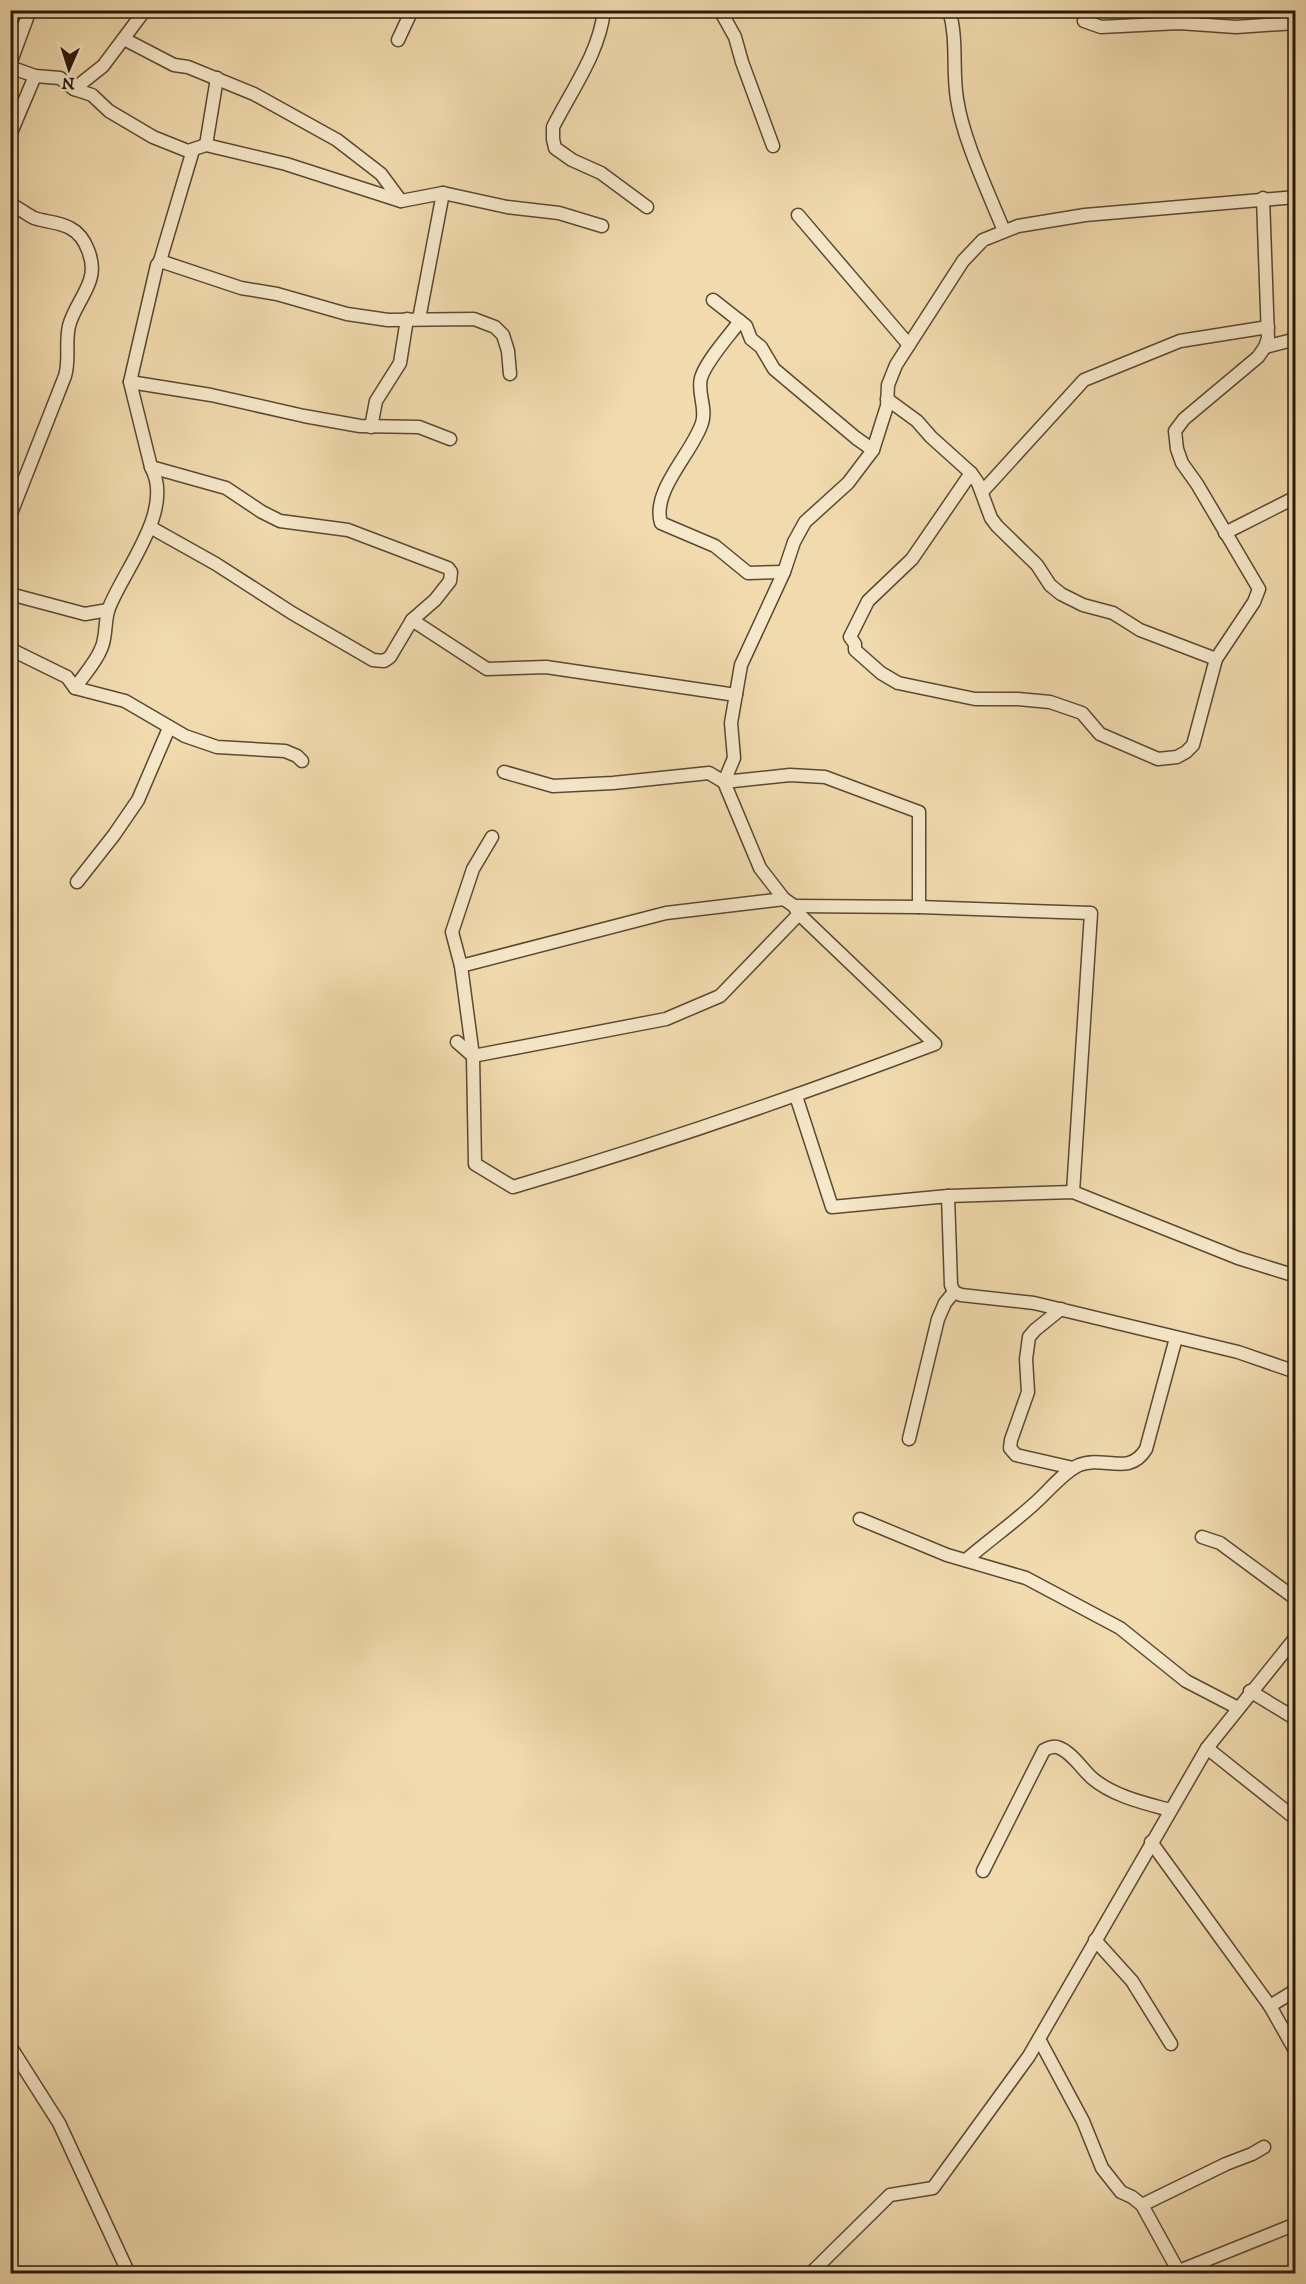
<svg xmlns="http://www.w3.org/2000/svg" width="1306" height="2284" font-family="'IM FELL DW Pica',serif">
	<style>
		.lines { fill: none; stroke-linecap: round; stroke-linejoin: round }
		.minor-casing { stroke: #5a4932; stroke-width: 15 }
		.minor { stroke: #f6e8ca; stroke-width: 12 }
	</style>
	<rect width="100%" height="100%" fill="#f1dbae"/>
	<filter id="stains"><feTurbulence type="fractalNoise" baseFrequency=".00333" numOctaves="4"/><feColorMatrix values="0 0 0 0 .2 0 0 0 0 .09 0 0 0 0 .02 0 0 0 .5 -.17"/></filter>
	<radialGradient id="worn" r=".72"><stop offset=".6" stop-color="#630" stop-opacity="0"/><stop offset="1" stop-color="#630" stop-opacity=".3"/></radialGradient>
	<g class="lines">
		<defs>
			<g id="minor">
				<path d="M 604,10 C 600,52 571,91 553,127 L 553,139 L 555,148 L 572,160 L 601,173 L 647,207"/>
				<path d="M 720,10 L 735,37 L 742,62 L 773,146"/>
				<path d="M 949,10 C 958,40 952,69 957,99 C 963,140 988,191 1004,231"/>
				<path d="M 1179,10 L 1179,23"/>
				<path d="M 1084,21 L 1101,27 L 1179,23 L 1236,27 L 1296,23"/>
				<path d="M 124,39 L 174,65 L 188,67 L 254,94 L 337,140 L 381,174 L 401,201"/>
				<path d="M 398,40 L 412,10"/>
				<path d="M 10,64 L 30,10"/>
				<path d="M 10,67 L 35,76 L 60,78 L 74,89 L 103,66 L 145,10"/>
				<path d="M 74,89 L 92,95 L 109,111 L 153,137 L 188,151 L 206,145 L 286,164 L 401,201 L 443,193 L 507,207 L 559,213 L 602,226"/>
				<path d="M 10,135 L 35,76"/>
				<path d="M 206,145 L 217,78"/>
				<path d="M 10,204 C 19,208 26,214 34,218 C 46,222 59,222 70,228 C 86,236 96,263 90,280 C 85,296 73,310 69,326 C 65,343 70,360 65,376 L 10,516"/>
				<path d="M 798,215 L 909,345"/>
				<path d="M 160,261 L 241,288 L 277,294 L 347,314 L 388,320 L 474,319 L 495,327 L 503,335 L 508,351 L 510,374"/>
				<path d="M 713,300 L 746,326 L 751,339 L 761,347 L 774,369 L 856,438 L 873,450"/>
				<path d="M 419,319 L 443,193"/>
				<path d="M 740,321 C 729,336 706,361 701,378 C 697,393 707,408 702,423 C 693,452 651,491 661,523 L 715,546 L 748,573 L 784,572"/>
				<path d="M 1265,347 L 1296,339"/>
				<path d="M 130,382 L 211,395 L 304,416 L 360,426 L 419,427 L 450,439"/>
				<path d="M 887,399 L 917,421 L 931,437 L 971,473 L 978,483 L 991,518 L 997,526 L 1037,565 L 1050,585 L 1061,594 L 1083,605 L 1113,613 L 1140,630 L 1216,659"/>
				<path d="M 371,427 L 376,401 L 400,363 L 407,319"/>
				<path d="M 971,473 L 912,559 L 868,601 L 850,637 L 855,644 L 855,650 L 881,673 L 898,683 L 975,699 L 1018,699 L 1050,702 L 1082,713 L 1100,734 L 1158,759 L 1177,757 L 1186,752 L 1193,745 L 1216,659 L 1254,602 L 1259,589 L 1197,484 L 1182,463 L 1177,449 L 1175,431 L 1184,419 L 1258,357 L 1265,347 L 1268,338 L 1263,198"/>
				<path d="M 982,492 L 1084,380 L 1180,341 L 1268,327"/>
				<path d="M 150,527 L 216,564 L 292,613 L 373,660 L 384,661 L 390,657 L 412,620 L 435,600 L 450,581 L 451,572 L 448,568 L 348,530 L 280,521 L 262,512 L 226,488 L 151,467"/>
				<path d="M 1225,533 L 1296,497"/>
				<path d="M 10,594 L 85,614 L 108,610"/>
				<path d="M 412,620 L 487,669 L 546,667 L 736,695"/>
				<path d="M 10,649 L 67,677 L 75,688 L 125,701 L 185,736 L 217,747 L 285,751 L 297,756 L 302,761"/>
				<path d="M 75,688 C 83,676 96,662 101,649 C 107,637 104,621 109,608 C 124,569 175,510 151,467 L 130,382 L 157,265 L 160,261 L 193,150"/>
				<path d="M 504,772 L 553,786 L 613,783 L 709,773 L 724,782 L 790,775 L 825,777 L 833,780 L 919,812 L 919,907"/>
				<path d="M 492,837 L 473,869 L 452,932 L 461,966 L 473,1056 L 475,1164 L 513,1187 C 656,1145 795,1097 935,1044 L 799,914 L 794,906 L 784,899 L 760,868 L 724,782 L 734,758 L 731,723 L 741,665 L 784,572 L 794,542 L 805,522 L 848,483 L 873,450 L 887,406 L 888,385 L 896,365 L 963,261 L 983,240 L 1018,226 L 1085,215 L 1296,197"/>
				<path d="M 77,882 L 114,835 L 138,800 L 169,728"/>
				<path d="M 794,906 L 919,907 L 1091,913 L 1073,1192"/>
				<path d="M 461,966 L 666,913 L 784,899"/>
				<path d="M 457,1042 L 473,1056 L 666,1019 L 720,996 L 799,914"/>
				<path d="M 796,1096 L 832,1207 L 948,1196 L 951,1285 L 954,1292 L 961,1295 L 1034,1303 L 1238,1352 L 1296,1372"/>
				<path d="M 948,1196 L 1073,1192 L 1238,1258 L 1296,1276"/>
				<path d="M 1061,1309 L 1035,1330 L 1029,1337 L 1026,1359 L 1028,1392 L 1011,1440 L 1010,1448 L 1016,1455 L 1073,1468"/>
				<path d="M 909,1439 L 938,1319 L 945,1303 L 954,1292"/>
				<path d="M 860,1519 L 947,1555 L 1026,1578 L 1120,1628 L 1186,1681 L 1238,1708"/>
				<path d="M 1202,1537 L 1220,1543 L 1296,1599"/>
				<path d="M 966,1560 C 988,1541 1012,1524 1034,1504 C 1048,1492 1062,1473 1079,1465 C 1104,1455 1129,1477 1146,1449 L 1176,1338"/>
				<path d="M 1250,1691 L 1296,1719"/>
				<path d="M 1207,1748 L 1296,1819"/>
				<path d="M 1151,1842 L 1270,2006 L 1296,2052"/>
				<path d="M 983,1871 L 1044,1750 C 1048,1748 1052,1746 1057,1747 C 1071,1751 1082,1769 1092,1778 C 1113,1796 1144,1803 1170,1810"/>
				<path d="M 1095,1940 L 1132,1981 L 1171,2044"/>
				<path d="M 1270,2006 L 1296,1990"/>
				<path d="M 1039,2039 L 1083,2121 L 1102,2168 L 1121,2192 L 1132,2197 L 1142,2205 L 1180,2274"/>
				<path d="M 10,2046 L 59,2123 L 129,2274"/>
				<path d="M 1142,2205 L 1226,2164 L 1252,2154 L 1264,2147"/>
				<path d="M 1179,2271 L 1296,2224"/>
				<path d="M 810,2274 L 890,2195 L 933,2188 L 1029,2056 L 1207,1748 L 1296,1637"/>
			</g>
		</defs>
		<!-- minor casing -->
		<use href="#minor" class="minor-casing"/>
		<!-- minor -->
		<use href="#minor" class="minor"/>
	</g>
	<!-- margin -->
	<rect width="1306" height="2284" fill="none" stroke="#f1dbae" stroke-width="36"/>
	<rect x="12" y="12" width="1282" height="2260" fill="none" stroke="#281809" stroke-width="3"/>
	<rect x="18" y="18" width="1270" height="2248" fill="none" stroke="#281809" stroke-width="1.5"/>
	<!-- north arrow -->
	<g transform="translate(69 69) rotate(183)" stroke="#f6e8ca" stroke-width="4.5" paint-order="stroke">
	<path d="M0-4.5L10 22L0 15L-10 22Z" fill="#281809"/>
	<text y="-9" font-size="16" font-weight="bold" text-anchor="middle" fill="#281809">N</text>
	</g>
	<rect width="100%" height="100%" filter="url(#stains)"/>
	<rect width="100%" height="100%" fill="url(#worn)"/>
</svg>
